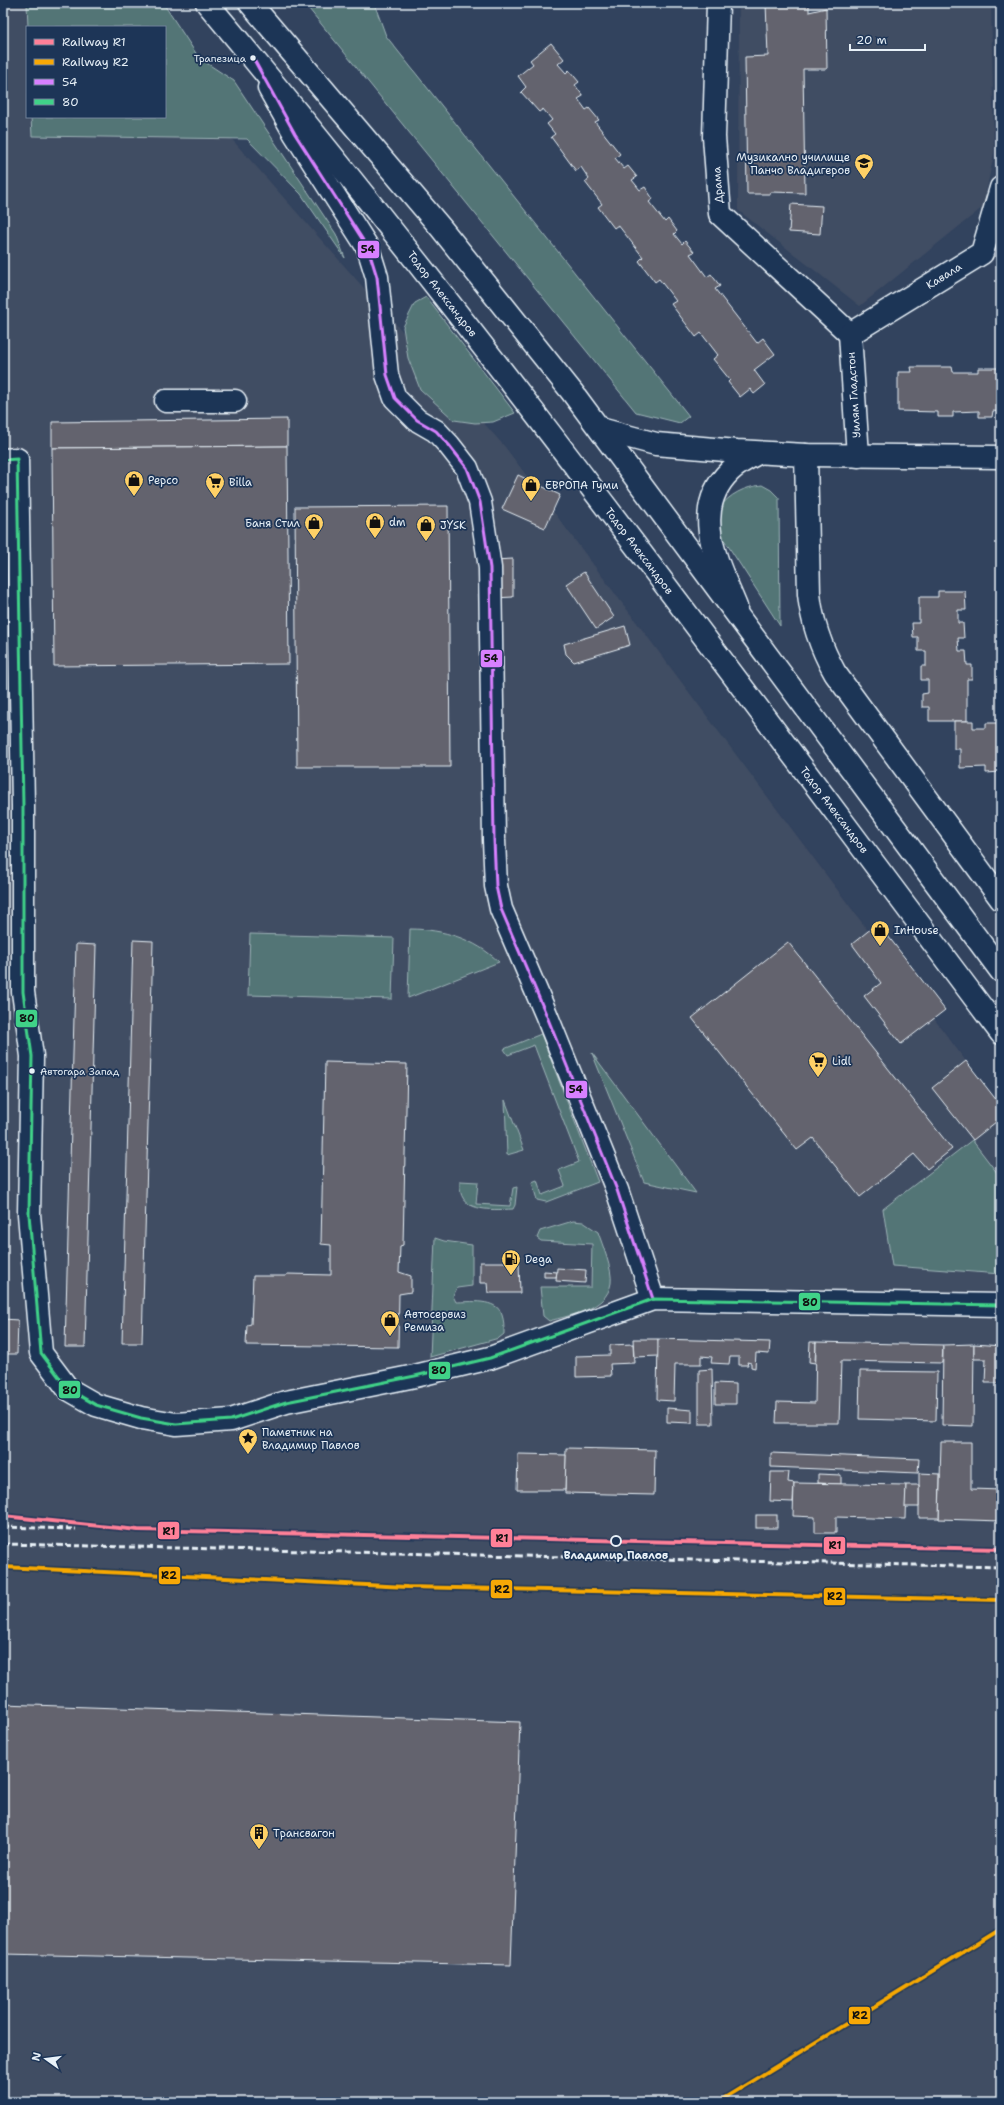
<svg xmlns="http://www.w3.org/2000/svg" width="1004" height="2105" font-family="'Shantell Sans',sans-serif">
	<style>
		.built { fill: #414d63 }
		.green { fill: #527576; stroke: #9db3b7 }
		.building { fill: #64646e; stroke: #e8f1f8 }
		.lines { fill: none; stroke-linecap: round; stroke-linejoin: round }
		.minor-casing { stroke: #e8f1f8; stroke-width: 25 }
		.major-casing { stroke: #e8f1f8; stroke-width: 25 }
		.minor { stroke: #1d3557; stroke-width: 22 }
		.major { stroke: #1d3557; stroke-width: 22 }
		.rail { stroke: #e8f1f8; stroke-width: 3; stroke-dasharray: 6 3; stroke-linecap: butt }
		.bus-1-casing { stroke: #1d3557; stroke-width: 6 }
		.bus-2-casing { stroke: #1d3557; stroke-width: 6 }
		.bus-1 { stroke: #d880ff; stroke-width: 3 }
		.bus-2 { stroke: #40d288; stroke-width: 3 }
		.rail-1-casing { stroke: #1d3557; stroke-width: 7 }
		.rail-2-casing { stroke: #1d3557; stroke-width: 7 }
		.rail-1 { stroke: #ff8098; stroke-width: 4 }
		.rail-2 { stroke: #f7a806; stroke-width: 4 }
		.bus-dot { fill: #e8f1f8; stroke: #1d3557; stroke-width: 1.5 }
		.stop-dot { fill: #1d3557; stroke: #e8f1f8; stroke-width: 2 }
		.labels { text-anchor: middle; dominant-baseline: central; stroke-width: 3.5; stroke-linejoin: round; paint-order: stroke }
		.bus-label { font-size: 10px; fill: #e8f1f8; stroke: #1d3557; text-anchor: end }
		.poi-label { font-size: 11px; fill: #e8f1f8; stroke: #1d3557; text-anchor: start }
		.street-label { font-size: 11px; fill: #e8f1f8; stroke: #1d3557 }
		.stop-label { font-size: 11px; font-weight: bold; fill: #e8f1f8; stroke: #1d3557 }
		.line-badge { stroke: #1d3557; stroke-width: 1.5 }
		.pale-badge-label { font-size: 11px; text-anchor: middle; font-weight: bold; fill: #111 }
	</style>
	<rect width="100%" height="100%" fill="#32435e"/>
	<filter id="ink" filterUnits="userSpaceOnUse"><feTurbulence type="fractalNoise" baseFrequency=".025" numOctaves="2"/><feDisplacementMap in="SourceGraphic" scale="8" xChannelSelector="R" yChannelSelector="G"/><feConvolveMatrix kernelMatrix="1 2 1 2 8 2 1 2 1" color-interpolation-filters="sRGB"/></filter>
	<g filter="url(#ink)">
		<!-- built -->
		<g class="built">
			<path d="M 3,3 L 111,3 L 132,27 L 27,27 L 27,117 L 165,117 L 165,64 L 505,447 L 1001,1108 L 1001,2102 L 3,2102 Z"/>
			<path d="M 739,3 L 991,3 L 994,153 L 983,207 L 860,306 L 738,210 Z"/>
		</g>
		<!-- green -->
		<g class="green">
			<path d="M 27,3 L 163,3 L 199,58 L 234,81 L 336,234 L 345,258 L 301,194 L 247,139 L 32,136 L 31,117 L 165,117 L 165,27 L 28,27 Z"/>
			<path d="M 321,3 L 374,3 L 386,36 L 689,416 L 680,423 L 636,412 L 309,9 Z"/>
			<path d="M 426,297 L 515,413 L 493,422 L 475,423 L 454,420 L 420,389 L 408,358 L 403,327 L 415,303 Z"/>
			<path d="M 762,485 L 771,490 L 779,498 L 780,626 L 721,535 L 719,508 C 730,494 744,487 762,485 Z"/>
			<path d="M 410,929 C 443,929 475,939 499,962 L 408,998 Z"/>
			<path d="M 250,934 L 394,938 L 392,999 L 248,995 Z"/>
			<path d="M 541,1034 L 598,1182 L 546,1202 L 537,1200 L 532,1182 L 537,1180 L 542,1195 L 565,1186 L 559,1170 L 579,1162 L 534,1045 L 508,1055 L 504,1049 Z"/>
			<path d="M 592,1053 L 696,1193 L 644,1182 Z"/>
			<path d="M 505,1100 L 524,1150 L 507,1155 Z"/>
			<path d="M 972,1140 L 1001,1178 L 1001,1274 L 892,1266 L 883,1209 Z"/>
			<path d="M 460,1181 L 478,1182 L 476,1204 L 510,1206 L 513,1188 L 517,1187 L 515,1205 L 513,1209 C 489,1210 457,1213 460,1181 Z"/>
			<path d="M 573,1221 L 583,1222 L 598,1232 C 602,1244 613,1270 611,1283 C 607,1310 570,1315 549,1321 L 543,1316 L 540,1287 L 591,1287 L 592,1244 L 541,1241 L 537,1238 L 540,1231 Z"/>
			<path d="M 435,1238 L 444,1241 L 472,1245 L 472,1286 L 457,1288 L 453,1296 L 456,1302 C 469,1302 497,1298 502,1315 C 504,1320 504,1328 504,1334 L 499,1338 L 430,1357 Z"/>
		</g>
		<!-- building -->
		<g class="building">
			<path d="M 766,3 L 809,3 L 809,12 L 826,8 L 827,69 L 803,69 L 805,193 L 770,192 L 770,194 L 747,194 L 745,57 L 768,56 Z"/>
			<path d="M 551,43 L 564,59 L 558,64 L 566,73 L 569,70 L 579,82 L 575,85 L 583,96 L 578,99 L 586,110 L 589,108 L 599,120 L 595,122 L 620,154 L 615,158 L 624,169 L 628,166 L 637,177 L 632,180 L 640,190 L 645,187 L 653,199 L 649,202 L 665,222 L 668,219 L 677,231 L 674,234 L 682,244 L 685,241 L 694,252 L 690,254 L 707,277 L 711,274 L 720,286 L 715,289 L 757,343 L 763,338 L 775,354 L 754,370 L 765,385 L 754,394 L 750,389 L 740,397 L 728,382 L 730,380 L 713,359 L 718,355 L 701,333 L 696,337 L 671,304 L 676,301 L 659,279 L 655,282 L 639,261 L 643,257 L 618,225 L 614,228 L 598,207 L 602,204 L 585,182 L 589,179 L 581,167 L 576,171 L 551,137 L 555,134 L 547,124 L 552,120 L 543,109 L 539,112 L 521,92 L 526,87 L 518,76 L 533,64 L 530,60 Z"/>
			<path d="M 791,204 L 822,206 L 820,234 L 789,232 Z"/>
			<path d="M 911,367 L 952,367 L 953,372 L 978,372 L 978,368 L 1001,368 L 1001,412 L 993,411 L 992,417 L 979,417 L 979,411 L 953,412 L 953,417 L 938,417 L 938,412 L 898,411 L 898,372 L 912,372 Z"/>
			<path d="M 287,419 L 287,446 L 52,448 L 52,422 Z"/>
			<path d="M 287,446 L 289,664 L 54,666 L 52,448 Z"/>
			<path d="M 518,475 L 560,495 L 545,528 L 502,509 Z"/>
			<path d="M 448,506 L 450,767 L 297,767 L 295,507 Z"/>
			<path d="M 513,559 L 513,597 L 495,598 L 494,560 Z"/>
			<path d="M 584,572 L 614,617 L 596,629 L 566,584 Z"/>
			<path d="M 938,591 L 965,591 L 966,610 L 958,610 L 958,623 L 963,623 L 964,638 L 958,638 L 959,651 L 966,651 L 967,665 L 972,665 L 972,679 L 967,679 L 967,721 L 929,721 L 929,707 L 922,707 L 922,694 L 928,693 L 928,680 L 921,680 L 921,666 L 926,666 L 926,651 L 918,651 L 918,637 L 913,637 L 912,623 L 919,623 L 919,597 L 938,597 Z"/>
			<path d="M 625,626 L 630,645 L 574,662 L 566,654 L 564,644 Z"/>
			<path d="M 954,721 L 973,721 L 973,728 L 986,728 L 986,723 L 1000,723 L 1001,772 L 986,773 L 986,767 L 960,768 L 960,749 L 954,749 Z"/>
			<path d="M 878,923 L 945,1010 L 901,1044 L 864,996 L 881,983 L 852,944 Z"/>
			<path d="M 133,940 L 153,941 L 142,1343 L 122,1343 Z"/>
			<path d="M 788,942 L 952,1149 L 927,1169 L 914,1154 L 860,1197 L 813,1138 L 797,1150 L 692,1018 Z"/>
			<path d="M 76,944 L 96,945 L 85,1347 L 65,1347 Z"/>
			<path d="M 966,1061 L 1001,1106 L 1001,1118 L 973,1140 L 932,1088 Z"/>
			<path d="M 325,1062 L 407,1064 L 403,1245 L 400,1246 L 399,1272 L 411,1276 L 411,1292 L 399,1294 L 398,1347 L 246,1345 L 247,1325 L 251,1324 L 253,1276 L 286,1276 L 287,1274 L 331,1275 L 331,1245 L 321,1244 Z"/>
			<path d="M 480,1262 L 519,1262 L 520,1293 L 488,1293 L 487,1283 L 480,1283 Z"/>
			<path d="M 557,1268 L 586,1270 L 585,1283 L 556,1281 Z"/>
			<path d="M 544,1271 L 557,1272 L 556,1277 L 544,1277 Z"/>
			<path d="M 3,1319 L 18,1320 L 17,1354 L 3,1354 Z"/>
			<path d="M 633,1339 L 658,1339 L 659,1356 L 634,1357 Z"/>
			<path d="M 658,1339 L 770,1342 L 769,1354 L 756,1353 L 755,1368 L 751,1367 L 751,1363 L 747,1362 L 748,1365 L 739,1365 L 739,1357 L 730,1357 L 729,1364 L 711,1363 L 712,1357 L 701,1356 L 701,1364 L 675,1364 L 674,1401 L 657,1400 Z"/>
			<path d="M 810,1342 L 816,1342 L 815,1363 L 809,1362 Z"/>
			<path d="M 816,1342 L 943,1345 L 942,1363 L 841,1361 L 839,1423 L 776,1423 L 777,1402 L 815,1403 Z"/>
			<path d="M 633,1344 L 634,1363 L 610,1364 L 611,1376 L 576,1377 L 576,1356 L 610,1355 L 610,1345 Z"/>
			<path d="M 974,1344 L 973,1426 L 942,1425 L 943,1345 Z"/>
			<path d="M 974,1344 L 1001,1346 L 1001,1383 L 985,1383 L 986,1359 L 974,1359 Z"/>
			<rect x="3" y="1363" width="4" height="19"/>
			<path d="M 712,1369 L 713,1424 L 699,1424 L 699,1370 Z"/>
			<path d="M 860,1371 L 937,1372 L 936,1421 L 859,1419 Z"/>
			<path d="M 715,1383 L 736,1384 L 736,1404 L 715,1404 Z"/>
			<path d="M 667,1408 L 692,1410 L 692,1423 L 667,1422 Z"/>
			<path d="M 941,1442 L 971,1442 L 971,1489 L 1001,1490 L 1001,1521 L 939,1519 Z"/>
			<path d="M 566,1448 L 655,1450 L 654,1495 L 565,1493 Z"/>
			<path d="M 771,1453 L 919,1459 L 918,1473 L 771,1467 Z"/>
			<path d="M 518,1454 L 566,1455 L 565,1490 L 517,1490 Z"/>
			<path d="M 771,1472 L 789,1472 L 788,1482 L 794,1483 L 793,1502 L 770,1501 Z"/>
			<path d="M 919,1473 L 940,1474 L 939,1518 L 919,1518 Z"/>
			<path d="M 818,1474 L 841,1475 L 841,1484 L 818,1483 Z"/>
			<path d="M 794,1483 L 906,1485 L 905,1519 L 836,1517 L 836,1533 L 815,1533 L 815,1517 L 793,1516 Z"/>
			<path d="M 906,1485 L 919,1485 L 919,1507 L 905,1507 Z"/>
			<rect x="756" y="1515" width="21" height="13"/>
			<path d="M 3,1704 L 520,1722 L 511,1965 L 3,1954 Z"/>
		</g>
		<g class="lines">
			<defs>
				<g id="minor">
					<path d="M 718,3 L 714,137 L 720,214 L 850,334"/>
					<path d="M 269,88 L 295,134 L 368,248 L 377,277 L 387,375 L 395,398 L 417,420 L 436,431 L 449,445 L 467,468 L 480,502 L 490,568 L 494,840 L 496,886 L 501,909 L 546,1014 L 617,1190 L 653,1299"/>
					<path d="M 850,334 L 982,253 L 1001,188"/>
					<path d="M 850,334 L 858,456"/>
					<path d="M 166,401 L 235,401"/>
					<path d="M 600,429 L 656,444 L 737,451 L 806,455 L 1001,457"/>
					<path d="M 806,455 L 809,594 C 812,623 821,648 835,673 L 1001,899"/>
					<path d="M 3,460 L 17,459 L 23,806 L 23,992 L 32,1056 L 29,1214 L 41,1353 L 68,1389 L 96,1405 L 141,1418 L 176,1424 L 231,1420 L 286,1402 L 415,1376 L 490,1358 L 653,1299 L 1001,1305"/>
					<path d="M 736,607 C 718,563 689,511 730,471 C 738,463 748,458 758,453"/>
				</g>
				<g id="major">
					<path d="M 207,3 C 485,335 740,686 1001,1033"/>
					<path d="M 250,3 L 441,228 L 572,392 L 1001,971"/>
				</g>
			</defs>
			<!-- minor casing -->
			<use href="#minor" class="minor-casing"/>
			<!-- major casing -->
			<use href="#major" class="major-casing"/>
			<!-- minor -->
			<use href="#minor" class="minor"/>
			<!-- major -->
			<use href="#major" class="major"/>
			<!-- rail -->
			<g class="rail">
				<path d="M 3,1516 L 138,1530 L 1001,1549"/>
				<path d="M 3,1527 L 76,1529"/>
				<path d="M 3,1544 L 1001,1567"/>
				<path d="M 718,2102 L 1001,1929"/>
			</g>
			<defs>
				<path id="bus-1" d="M 253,58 L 295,134 L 368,248 L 377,277 L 387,375 L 395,398 L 417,420 L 436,431 L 449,445 L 467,468 L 480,502 L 490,568 L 494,840 L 496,886 L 501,909 L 546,1014 L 617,1190 L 653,1299"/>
				<path id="bus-2" d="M 3,460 L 17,459 L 23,806 L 23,992 L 32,1056 L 29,1214 L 41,1353 L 68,1389 L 96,1405 L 141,1418 L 176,1424 L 231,1420 L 286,1402 L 415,1376 L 490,1358 L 653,1299 L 1001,1305"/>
			</defs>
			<!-- bus-1 casing -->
			<use href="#bus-1" class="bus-1-casing"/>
			<!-- bus-2 casing -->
			<use href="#bus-2" class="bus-2-casing"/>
			<!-- bus-1 -->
			<use href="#bus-1" class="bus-1"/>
			<!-- bus-2 -->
			<use href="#bus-2" class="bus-2"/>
			<defs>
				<path id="rail-1" d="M 3,1516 L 138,1530 L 1001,1549"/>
				<g id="rail-2">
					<path d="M 3,1567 L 407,1587 L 1001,1600"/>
					<path d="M 718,2102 L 1001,1929"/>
				</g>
			</defs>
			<!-- rail-1 casing -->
			<use href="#rail-1" class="rail-1-casing"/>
			<!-- rail-2 casing -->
			<use href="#rail-2" class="rail-2-casing"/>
			<!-- rail-1 -->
			<use href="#rail-1" class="rail-1"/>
			<!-- rail-2 -->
			<use href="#rail-2" class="rail-2"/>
		</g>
	</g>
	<!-- icons -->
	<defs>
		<symbol id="school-pin" viewBox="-11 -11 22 30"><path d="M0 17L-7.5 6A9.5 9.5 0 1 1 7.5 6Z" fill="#ffd166" stroke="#1d3557"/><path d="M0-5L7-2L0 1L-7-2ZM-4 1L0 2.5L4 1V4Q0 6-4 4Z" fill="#111"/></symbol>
		<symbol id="shop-pin" viewBox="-11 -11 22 30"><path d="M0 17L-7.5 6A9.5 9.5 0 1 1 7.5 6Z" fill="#ffd166" stroke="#1d3557"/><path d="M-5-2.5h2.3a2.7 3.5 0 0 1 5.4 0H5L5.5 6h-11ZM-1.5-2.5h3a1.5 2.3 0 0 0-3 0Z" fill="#111"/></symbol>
		<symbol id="supermarket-pin" viewBox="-11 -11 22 30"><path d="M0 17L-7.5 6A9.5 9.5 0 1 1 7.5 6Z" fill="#ffd166" stroke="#1d3557"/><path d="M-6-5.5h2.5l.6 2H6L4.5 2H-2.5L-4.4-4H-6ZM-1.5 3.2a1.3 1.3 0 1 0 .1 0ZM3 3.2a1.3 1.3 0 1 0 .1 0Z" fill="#111"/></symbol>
		<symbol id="fuel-pin" viewBox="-11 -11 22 30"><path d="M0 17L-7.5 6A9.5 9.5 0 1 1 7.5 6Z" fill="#ffd166" stroke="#1d3557"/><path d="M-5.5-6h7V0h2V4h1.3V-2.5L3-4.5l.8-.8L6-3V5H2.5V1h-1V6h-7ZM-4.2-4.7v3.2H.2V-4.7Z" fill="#111"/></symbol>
		<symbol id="sight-pin" viewBox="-11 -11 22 30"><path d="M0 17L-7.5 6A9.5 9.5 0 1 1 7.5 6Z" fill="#ffd166" stroke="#1d3557"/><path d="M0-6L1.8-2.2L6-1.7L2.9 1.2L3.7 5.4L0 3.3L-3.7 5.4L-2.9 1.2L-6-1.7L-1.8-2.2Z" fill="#111"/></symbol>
		<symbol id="building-pin" viewBox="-11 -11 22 30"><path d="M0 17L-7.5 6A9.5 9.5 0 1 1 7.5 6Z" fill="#ffd166" stroke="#1d3557"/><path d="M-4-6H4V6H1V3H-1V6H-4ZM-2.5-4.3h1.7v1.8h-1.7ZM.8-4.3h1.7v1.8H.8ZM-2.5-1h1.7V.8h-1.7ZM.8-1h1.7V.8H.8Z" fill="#111"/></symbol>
	</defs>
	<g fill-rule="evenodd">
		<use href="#school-pin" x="853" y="152" width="22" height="30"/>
		<use href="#shop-pin" x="123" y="469" width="22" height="30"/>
		<use href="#supermarket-pin" x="204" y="471" width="22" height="30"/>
		<use href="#shop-pin" x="520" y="474" width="22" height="30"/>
		<use href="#shop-pin" x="364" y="511" width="22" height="30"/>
		<use href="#shop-pin" x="303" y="512" width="22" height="30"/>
		<use href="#shop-pin" x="415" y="514" width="22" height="30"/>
		<use href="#shop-pin" x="869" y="919" width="22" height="30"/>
		<use href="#supermarket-pin" x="807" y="1050" width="22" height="30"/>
		<use href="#fuel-pin" x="500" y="1248" width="22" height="30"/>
		<use href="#shop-pin" x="379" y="1309" width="22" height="30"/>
		<use href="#sight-pin" x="237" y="1427" width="22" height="30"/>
		<use href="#building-pin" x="248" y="1822" width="22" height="30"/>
	</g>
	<!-- markers -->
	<g class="bus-dot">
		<circle cx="253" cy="58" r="3.5"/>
		<circle cx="32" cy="1071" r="3.5"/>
	</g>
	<circle class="stop-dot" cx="616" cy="1541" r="5"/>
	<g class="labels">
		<!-- bus labels -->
		<g class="bus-label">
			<text x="246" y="58">Трапезица</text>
			<text x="40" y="1071" text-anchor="start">Автогара Запад</text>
		</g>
		<!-- poi labels -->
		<g class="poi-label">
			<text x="850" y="157" text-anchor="end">Музикално училище<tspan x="850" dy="13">Панчо Владигеров</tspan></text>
			<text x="148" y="480">Pepco</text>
			<text x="229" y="482">Billa</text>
			<text x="545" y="485">ЕВРОПА Гуми</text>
			<text x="389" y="522">dm</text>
			<text x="300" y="523" text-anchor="end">Баня Стил</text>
			<text x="440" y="525">JYSK</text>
			<text x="894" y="930">InHouse</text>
			<text x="832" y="1061">Lidl</text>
			<text x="525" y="1259">Dega</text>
			<text x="404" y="1314">Автосервиз<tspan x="404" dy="13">Ремиза</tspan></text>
			<text x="262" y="1432">Паметник на<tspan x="262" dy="13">Владимир Павлов</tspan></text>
			<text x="273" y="1833">Tрансвагон</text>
		</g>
		<!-- street labels -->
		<g class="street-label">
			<text transform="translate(718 185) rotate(-94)">Драма</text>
			<text transform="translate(944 276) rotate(-32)">Кавала</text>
			<text transform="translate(442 294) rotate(52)">Тодор Александров</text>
			<text transform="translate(854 395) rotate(-94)">Уилям Гладстон</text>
			<text transform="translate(639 551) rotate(53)">Тодор Александров</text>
			<text transform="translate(834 810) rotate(53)">Тодор Александров</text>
		</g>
		<!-- stop labels -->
		<g class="stop-label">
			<text x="616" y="1555">Владимир Павлов</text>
		</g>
	</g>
	<g class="line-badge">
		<rect x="357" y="240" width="23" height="19" rx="4" fill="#d880ff"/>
		<rect x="480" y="649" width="23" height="19" rx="4" fill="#d880ff"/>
		<rect x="15" y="1009" width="23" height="19" rx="4" fill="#40d288"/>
		<rect x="565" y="1080" width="23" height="19" rx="4" fill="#d880ff"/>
		<rect x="798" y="1292" width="23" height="19" rx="4" fill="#40d288"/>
		<rect x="428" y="1361" width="23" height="19" rx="4" fill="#40d288"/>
		<rect x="58" y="1380" width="23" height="19" rx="4" fill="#40d288"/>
		<rect x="157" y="1521" width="23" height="19" rx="4" fill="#ff8098"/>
		<rect x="490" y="1528" width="23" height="20" rx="4" fill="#ff8098"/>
		<rect x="823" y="1536" width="23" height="19" rx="4" fill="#ff8098"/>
		<rect x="158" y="1566" width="23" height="19" rx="4" fill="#f7a806"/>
		<rect x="490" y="1579" width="23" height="20" rx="4" fill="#f7a806"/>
		<rect x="823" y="1587" width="23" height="19" rx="4" fill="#f7a806"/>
		<rect x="848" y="2006" width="23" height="19" rx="4" fill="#f7a806"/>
	</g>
	<g class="pale-badge-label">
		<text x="368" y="253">54</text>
		<text x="491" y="662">54</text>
		<text x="27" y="1022">80</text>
		<text x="576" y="1093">54</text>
		<text x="810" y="1306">80</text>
		<text x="439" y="1374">80</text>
		<text x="70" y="1394">80</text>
		<text x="169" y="1535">R1</text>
		<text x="502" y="1542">R1</text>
		<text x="835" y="1549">R1</text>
		<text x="169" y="1579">R2</text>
		<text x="502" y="1593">R2</text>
		<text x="835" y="1600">R2</text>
		<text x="860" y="2019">R2</text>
	</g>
	<!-- margin -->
	<rect width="1004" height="2105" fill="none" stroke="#1d3557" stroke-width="16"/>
	<rect x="8" y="8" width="988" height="2089" fill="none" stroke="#e8f1f8" stroke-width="1.5" filter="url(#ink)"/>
	<!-- legend -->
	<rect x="26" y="26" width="140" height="92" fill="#1d3557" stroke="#6e8097"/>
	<rect x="34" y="39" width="20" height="6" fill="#ff8098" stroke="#6e8097"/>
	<text x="62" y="46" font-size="12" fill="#e8f1f8">Railway R1</text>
	<rect x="34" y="59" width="20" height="6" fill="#f7a806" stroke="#6e8097"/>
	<text x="62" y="66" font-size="12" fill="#e8f1f8">Railway R2</text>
	<rect x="34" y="79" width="20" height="6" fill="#d880ff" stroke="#6e8097"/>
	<text x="62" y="86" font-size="12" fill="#e8f1f8">54</text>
	<rect x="34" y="99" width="20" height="6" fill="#40d288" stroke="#6e8097"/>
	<text x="62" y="106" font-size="12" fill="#e8f1f8">80</text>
	<!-- north arrow -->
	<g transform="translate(46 2059) rotate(284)" stroke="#1d3557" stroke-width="3" paint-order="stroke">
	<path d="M0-3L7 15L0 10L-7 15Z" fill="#e8f1f8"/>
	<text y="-6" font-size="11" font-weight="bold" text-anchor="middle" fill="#e8f1f8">N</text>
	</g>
	<!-- scale -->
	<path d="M850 44v6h75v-6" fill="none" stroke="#e8f1f8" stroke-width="2"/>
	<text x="856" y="44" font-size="12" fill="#e8f1f8" stroke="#1d3557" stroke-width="3" paint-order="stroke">20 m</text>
</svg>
